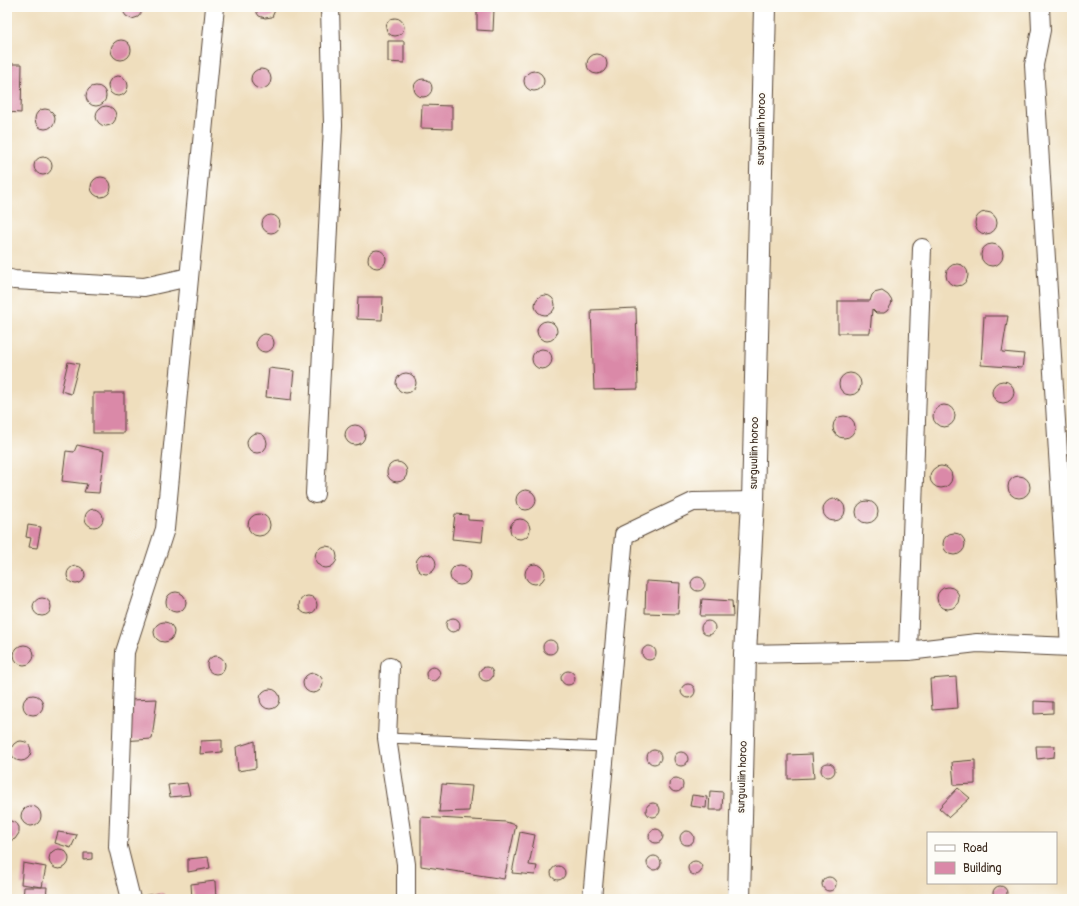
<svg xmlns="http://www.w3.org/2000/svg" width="1079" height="906" font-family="Pangolin,sans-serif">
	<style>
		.building { fill: #da89a8 }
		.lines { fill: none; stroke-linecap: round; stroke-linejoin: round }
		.lane-casing { stroke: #564536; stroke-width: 11 }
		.street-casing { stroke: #564536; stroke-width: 20 }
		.secondary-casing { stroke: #564536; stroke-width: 24 }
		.lane { stroke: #fff; stroke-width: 9 }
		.street { stroke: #fff; stroke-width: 18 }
		.secondary { stroke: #fff; stroke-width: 22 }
		.labels { text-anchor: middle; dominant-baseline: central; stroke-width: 4; stroke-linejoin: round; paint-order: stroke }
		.street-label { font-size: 11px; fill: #3b2a1e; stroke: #fdfcf7 }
	</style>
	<rect width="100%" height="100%" fill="#fdfcf7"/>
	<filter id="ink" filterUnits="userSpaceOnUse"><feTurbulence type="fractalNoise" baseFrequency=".025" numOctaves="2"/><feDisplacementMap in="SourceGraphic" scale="8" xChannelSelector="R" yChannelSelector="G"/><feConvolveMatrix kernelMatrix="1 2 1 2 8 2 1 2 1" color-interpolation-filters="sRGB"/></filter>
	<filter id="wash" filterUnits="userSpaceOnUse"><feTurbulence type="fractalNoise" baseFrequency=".012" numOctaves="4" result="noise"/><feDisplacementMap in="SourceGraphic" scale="16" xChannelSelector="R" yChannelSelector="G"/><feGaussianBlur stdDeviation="0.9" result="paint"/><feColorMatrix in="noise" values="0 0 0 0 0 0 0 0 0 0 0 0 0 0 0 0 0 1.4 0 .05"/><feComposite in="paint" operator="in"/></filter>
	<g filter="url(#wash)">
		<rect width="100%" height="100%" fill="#efdebd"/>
		<g id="blocks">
			<!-- building -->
			<g class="building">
				<path d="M 123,7 L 142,7 L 142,12 L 138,17 L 132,19 L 126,16 L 124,13 Z"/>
				<path d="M 256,7 L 275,7 L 276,8 L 272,17 L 265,18 L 259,16 L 257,13 Z"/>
				<path d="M 477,8 L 494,9 L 493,31 L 477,30 Z"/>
				<circle cx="395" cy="27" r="9"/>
				<circle cx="121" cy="50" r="10"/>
				<path d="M 388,41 L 404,41 L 404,63 L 388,62 Z"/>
				<circle cx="597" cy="64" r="10"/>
				<path d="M 7,64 L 22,64 L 21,113 L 7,112 Z"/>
				<circle cx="261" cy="79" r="10"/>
				<circle cx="534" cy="81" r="10"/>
				<circle cx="118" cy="86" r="10"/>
				<circle cx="423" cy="88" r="9"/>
				<circle cx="96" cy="96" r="10"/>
				<path d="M 422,105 L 452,106 L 452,129 L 421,128 Z"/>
				<circle cx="106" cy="116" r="10"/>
				<circle cx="45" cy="119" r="10"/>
				<circle cx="43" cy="166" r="9"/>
				<circle cx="101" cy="187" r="10"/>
				<circle cx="986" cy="223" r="11"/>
				<circle cx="271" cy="224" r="9"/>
				<circle cx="992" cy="255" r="11"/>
				<circle cx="377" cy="259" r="9"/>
				<circle cx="957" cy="275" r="11"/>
				<path d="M 882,291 L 888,295 L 892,301 L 891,305 L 887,311 L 884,313 L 876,313 L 872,309 L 870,333 L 838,333 L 838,301 L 870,301 L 872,295 L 874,293 Z"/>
				<circle cx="545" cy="305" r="10"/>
				<path d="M 358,297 L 383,297 L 382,320 L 357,319 Z"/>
				<path d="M 636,308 L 638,389 L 594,390 L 591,310 Z"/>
				<path d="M 984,316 L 1008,316 L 1002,352 L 1024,354 L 1022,368 L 981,365 Z"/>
				<circle cx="547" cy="331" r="10"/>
				<circle cx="265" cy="343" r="9"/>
				<circle cx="542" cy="359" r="10"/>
				<path d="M 68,362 L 79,364 L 71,394 L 61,391 Z"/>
				<path d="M 269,368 L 294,371 L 291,400 L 266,397 Z"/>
				<circle cx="850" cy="384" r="11"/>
				<circle cx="406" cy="383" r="10"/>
				<circle cx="1003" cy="392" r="11"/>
				<rect x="93" y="393" width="31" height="40"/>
				<circle cx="944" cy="416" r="11"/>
				<circle cx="844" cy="427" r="11"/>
				<circle cx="355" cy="435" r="10"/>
				<circle cx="257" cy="443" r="10"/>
				<path d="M 77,445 L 104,451 L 99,493 L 84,492 L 87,484 L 62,481 L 66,451 L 74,452 Z"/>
				<circle cx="397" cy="472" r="10"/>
				<circle cx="941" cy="477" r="11"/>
				<circle cx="1019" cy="487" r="11"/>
				<circle cx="526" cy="500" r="10"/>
				<circle cx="834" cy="510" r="11"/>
				<circle cx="867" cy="512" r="11"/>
				<circle cx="94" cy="518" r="9"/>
				<circle cx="259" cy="525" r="11"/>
				<path d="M 455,514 L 468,515 L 468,520 L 484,521 L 482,542 L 452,539 Z"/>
				<circle cx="520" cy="529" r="10"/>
				<path d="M 28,525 L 41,527 L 37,548 L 29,547 L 31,538 L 26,537 Z"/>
				<circle cx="954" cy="544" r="11"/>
				<circle cx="326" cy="557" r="11"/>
				<circle cx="426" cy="564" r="10"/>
				<circle cx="535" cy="574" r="10"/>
				<circle cx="460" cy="575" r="10"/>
				<circle cx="76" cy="575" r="9"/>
				<circle cx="698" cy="584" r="7"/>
				<path d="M 646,581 L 680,583 L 678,614 L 645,613 Z"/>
				<circle cx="948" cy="598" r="11"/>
				<circle cx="176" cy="602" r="10"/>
				<circle cx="308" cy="605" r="9"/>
				<circle cx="42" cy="607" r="9"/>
				<path d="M 702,599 L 732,601 L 733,616 L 700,616 Z"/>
				<circle cx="453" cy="625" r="7"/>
				<circle cx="708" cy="628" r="7"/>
				<circle cx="164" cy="632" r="10"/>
				<circle cx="550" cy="647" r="7"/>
				<circle cx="24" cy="655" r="10"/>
				<circle cx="649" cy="653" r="7"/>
				<circle cx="216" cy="665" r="9"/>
				<circle cx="486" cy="674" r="7"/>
				<circle cx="433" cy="674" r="7"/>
				<circle cx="568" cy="678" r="7"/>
				<circle cx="313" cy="683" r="10"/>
				<path d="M 956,677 L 958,708 L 932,710 L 930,679 Z"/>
				<circle cx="688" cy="691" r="7"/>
				<circle cx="270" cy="699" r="10"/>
				<circle cx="33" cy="705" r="10"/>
				<path d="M 157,699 L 152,739 L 122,741 L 130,700 Z"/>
				<path d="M 1034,701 L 1053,702 L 1053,713 L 1034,714 Z"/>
				<path d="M 222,740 L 222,752 L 200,754 L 201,741 Z"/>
				<path d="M 255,741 L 256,768 L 238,771 L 236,747 Z"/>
				<circle cx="21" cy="751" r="10"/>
				<path d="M 1036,746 L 1055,746 L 1054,757 L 1037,759 Z"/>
				<circle cx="654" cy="757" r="7"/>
				<circle cx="681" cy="759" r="7"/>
				<path d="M 812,754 L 814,778 L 788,779 L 788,755 Z"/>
				<path d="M 975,760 L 975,784 L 954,785 L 952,762 Z"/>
				<circle cx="828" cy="770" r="7"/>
				<circle cx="676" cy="785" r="7"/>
				<path d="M 187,783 L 190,795 L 170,797 L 168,785 Z"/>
				<path d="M 442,784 L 472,786 L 469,811 L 439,812 Z"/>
				<path d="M 958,788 L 970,798 L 949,817 L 939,808 Z"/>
				<path d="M 710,791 L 723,792 L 722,810 L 709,810 Z"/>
				<path d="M 692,795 L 707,797 L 706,808 L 690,806 Z"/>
				<circle cx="653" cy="810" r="7"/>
				<circle cx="31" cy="816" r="10"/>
				<path d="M 421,817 L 506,822 L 516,825 L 504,879 L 421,866 Z"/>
				<path d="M 11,821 L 17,824 L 19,827 L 19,833 L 15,839 L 9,841 L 7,840 L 7,822 Z"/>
				<circle cx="656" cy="836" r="7"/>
				<circle cx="687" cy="838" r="7"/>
				<path d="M 58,832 L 77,835 L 71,848 L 55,843 Z"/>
				<path d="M 520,832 L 535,835 L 529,865 L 537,866 L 535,875 L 512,873 Z"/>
				<circle cx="59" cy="859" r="10"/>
				<path d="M 84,853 L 92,853 L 92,859 L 84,860 Z"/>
				<circle cx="654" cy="863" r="7"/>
				<path d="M 208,857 L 210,868 L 188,872 L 188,859 Z"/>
				<circle cx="695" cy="868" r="7"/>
				<path d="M 23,863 L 46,867 L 42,887 L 47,887 L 46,899 L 23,899 L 24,887 L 42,887 L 21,884 Z"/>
				<circle cx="558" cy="873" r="7"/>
				<circle cx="829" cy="884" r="7"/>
				<path d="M 215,881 L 216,899 L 192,899 L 191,884 Z"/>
				<circle cx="1000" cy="893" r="7"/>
				<path d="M 163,893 L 164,899 L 141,899 L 141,896 Z"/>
			</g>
		</g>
	</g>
	<g filter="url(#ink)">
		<use href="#blocks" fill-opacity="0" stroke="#564536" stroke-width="1"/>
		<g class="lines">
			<defs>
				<path id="lane" d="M 387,738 L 605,747"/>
				<g id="street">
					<path d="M 1040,7 L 1041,30 L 1034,65 L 1070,647 L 1072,649"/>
					<path d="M 7,278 L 14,280 L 144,287 L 189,277"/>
					<path d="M 315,494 L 333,125 L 330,7"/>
					<path d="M 908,651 L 922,248"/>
					<path d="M 745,654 L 908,651 L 977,643 L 1072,647"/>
					<path d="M 390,667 L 387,738 L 406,864 L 406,899"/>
					<path d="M 131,899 L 118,847 L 125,652 L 165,529 L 215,7"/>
					<path d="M 592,899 L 624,535 L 693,502 L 753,501"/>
				</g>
				<path id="secondary" d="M 739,899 L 745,654 L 753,501 L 765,7"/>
			</defs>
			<!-- lane casing -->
			<use href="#lane" class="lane-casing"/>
			<!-- street casing -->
			<use href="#street" class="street-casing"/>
			<!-- secondary casing -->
			<use href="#secondary" class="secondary-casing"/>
			<!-- lane -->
			<use href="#lane" class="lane"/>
			<!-- street -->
			<use href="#street" class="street"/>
			<!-- secondary -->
			<use href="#secondary" class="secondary"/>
		</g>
	</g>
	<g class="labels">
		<!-- street labels -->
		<g class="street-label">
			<text transform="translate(761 129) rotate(-89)">surguuliin horoo</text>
			<text transform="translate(754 453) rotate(-89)">surguuliin horoo</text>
			<text transform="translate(742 777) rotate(-88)">surguuliin horoo</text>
		</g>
	</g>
	<!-- margin -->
	<rect width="1079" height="906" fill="none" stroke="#fdfcf7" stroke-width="24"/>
	<!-- legend -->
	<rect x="927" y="832" width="130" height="52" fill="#fdfcf7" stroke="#afa8a0"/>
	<rect x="935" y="845" width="20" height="6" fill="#ffffff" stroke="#afa8a0"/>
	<text x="963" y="852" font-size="12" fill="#3b2a1e">Road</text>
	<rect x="935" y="862" width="20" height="12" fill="#da89a8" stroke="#afa8a0"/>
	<text x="963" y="872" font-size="12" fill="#3b2a1e">Building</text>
</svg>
